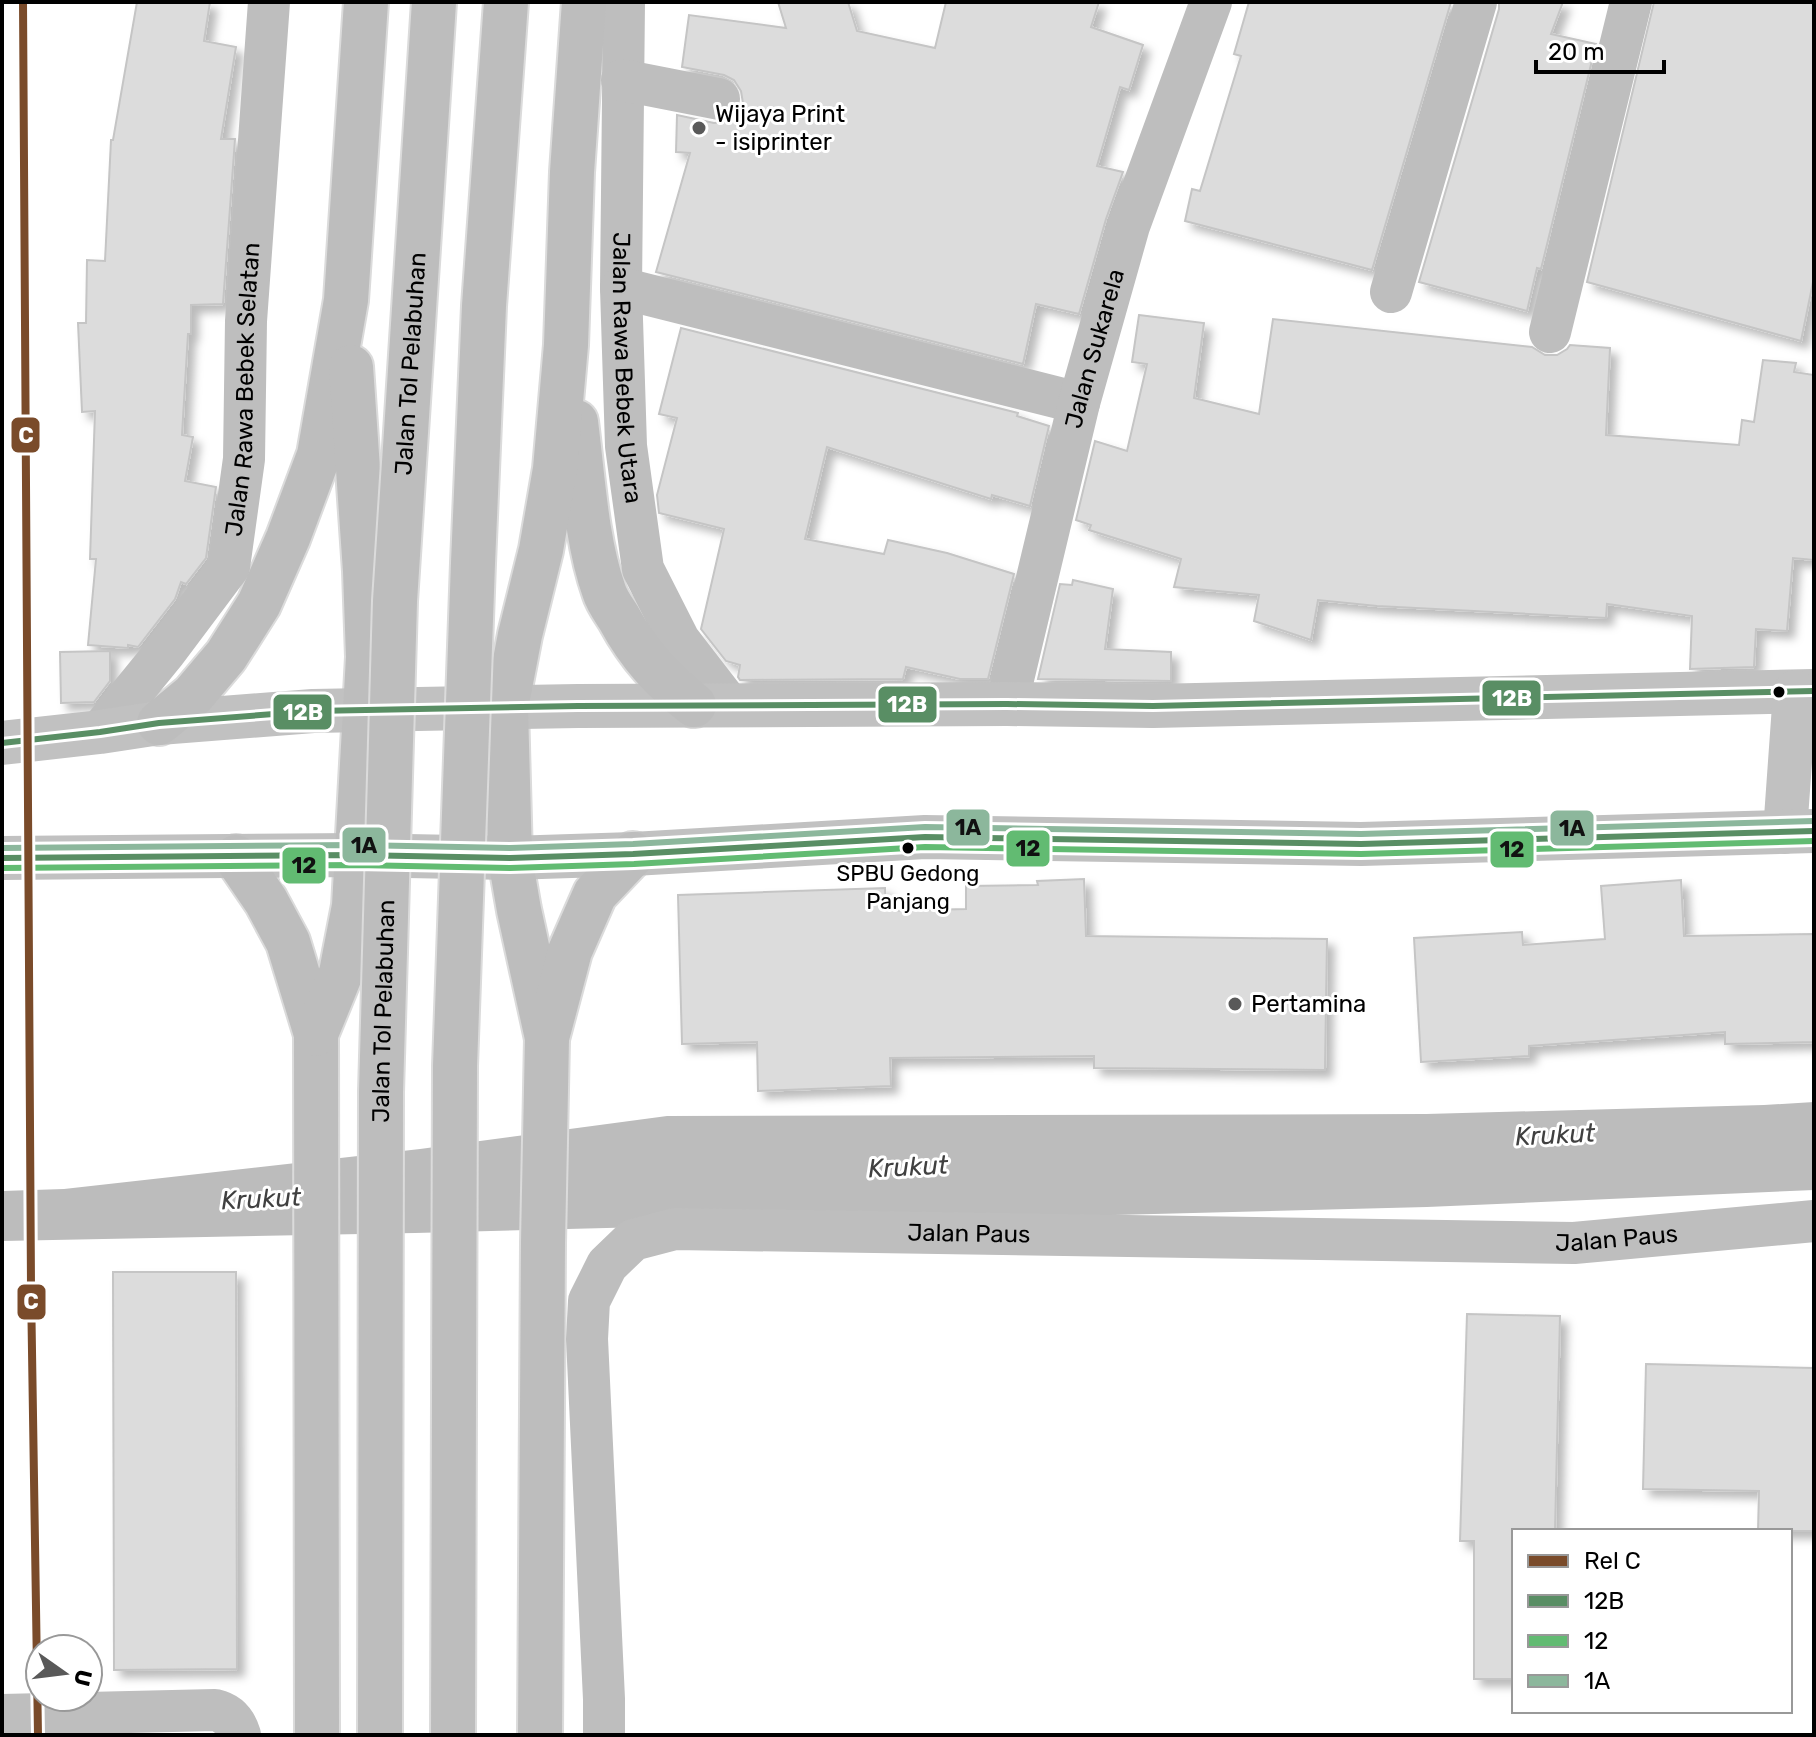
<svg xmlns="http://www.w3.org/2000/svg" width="1816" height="1737" font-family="Rubik,sans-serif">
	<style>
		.water { fill: #bcbcbc }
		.building { fill: #dcdcdc; stroke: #c5c5c5; stroke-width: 2; filter: url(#shadow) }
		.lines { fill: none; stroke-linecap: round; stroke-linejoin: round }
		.highway-casing { stroke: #dbdbdb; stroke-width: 48 }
		.street { stroke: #bebebe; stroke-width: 42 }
		.secondary { stroke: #c1c1c1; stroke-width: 44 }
		.highway { stroke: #bdbdbd; stroke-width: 44 }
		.highway-bridge-casing { stroke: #dbdbdb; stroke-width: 48; stroke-linecap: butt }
		.highway-bridge { stroke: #bdbdbd; stroke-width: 44 }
		.bus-1-casing { stroke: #fff; stroke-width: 12 }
		.bus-2-casing { stroke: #fff; stroke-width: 12 }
		.bus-3-casing { stroke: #fff; stroke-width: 12 }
		.bus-1 { stroke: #598e64; stroke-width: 6 }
		.bus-2 { stroke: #62bb72; stroke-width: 6 }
		.bus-3 { stroke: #8cb79c; stroke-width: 6 }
		.rail-1-casing { stroke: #fff; stroke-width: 14 }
		.rail-1 { stroke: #7a4b2a; stroke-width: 8 }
		.poi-dot { fill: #595959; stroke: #fff; stroke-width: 3 }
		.bus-dot { fill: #000; stroke: #fff; stroke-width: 3 }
		.labels { text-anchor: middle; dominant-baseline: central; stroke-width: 6; stroke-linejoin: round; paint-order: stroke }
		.bus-label { font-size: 22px; fill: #000; stroke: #fff }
		.poi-label { font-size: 24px; fill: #000; stroke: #fff; text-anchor: start }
		.street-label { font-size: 24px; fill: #000; stroke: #fff }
		.water-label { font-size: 26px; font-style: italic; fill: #404040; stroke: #fff }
		.line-badge { stroke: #fff; stroke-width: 3 }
		.badge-label { font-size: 22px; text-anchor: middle; font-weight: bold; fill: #fff }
		.pale-badge-label { font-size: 22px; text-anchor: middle; font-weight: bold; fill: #111 }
	</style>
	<defs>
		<filter id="shadow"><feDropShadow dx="7" dy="7" stdDeviation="4" flood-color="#0004"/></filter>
	</defs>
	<rect width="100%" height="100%" fill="#fff"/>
	<!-- water -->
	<path class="water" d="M 1814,1102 L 1814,1190 L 1427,1207 L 415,1233 L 2,1241 L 2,1191 L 64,1189 L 420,1149 L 667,1116 L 1426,1114 L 1764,1105 Z"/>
	<!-- building -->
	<g class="building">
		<path d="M 137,2 L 210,2 L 204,41 L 236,47 L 221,139 L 235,139 L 223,304 L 191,305 L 191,334 L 188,334 L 182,435 L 193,437 L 185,481 L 216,487 L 206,558 L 186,584 L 181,582 L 175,599 L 138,647 L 128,645 L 128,648 L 88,645 L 96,559 L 90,559 L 95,411 L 82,412 L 78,323 L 86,323 L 87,260 L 105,261 L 111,140 L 113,140 Z"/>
		<path d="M 778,2 L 848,2 L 857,31 L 935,48 L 946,2 L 1099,2 L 1091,27 L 1143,45 L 1129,90 L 1120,87 L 1097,166 L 1123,172 L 1106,219 L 1079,314 L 1036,304 L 1023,364 L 656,272 L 690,153 L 676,152 L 677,115 L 714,123 L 726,122 L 738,114 L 743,103 L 741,91 L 734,80 L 724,75 L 682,67 L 689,15 L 786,28 Z"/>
		<path d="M 1249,2 L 1451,2 L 1372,270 L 1185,221 L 1192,189 L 1200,191 L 1241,56 L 1234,54 Z"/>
		<path d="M 1499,2 L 1563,2 L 1551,34 L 1596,44 L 1541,269 L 1537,268 L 1527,311 L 1419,282 L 1499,9 Z"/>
		<path d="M 1654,2 L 1814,2 L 1814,277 L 1801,341 L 1587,282 Z"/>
		<path d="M 1139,315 L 1204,323 L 1194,398 L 1259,414 L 1273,319 L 1532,347 L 1545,355 L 1557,355 L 1567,349 L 1570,345 L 1610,348 L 1606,435 L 1739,445 L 1742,420 L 1754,422 L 1763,360 L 1796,363 L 1794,372 L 1814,375 L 1814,560 L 1793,558 L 1787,631 L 1756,629 L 1754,667 L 1690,669 L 1692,616 L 1607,604 L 1606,618 L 1377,606 L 1318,600 L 1311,640 L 1254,621 L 1259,595 L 1174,587 L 1181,559 L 1089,530 L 1091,525 L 1076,520 L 1095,441 L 1127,451 L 1147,364 L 1132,362 Z"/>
		<path d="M 681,328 L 1018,413 L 1017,416 L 1049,426 L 1030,506 L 992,495 L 991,499 L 827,447 L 805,539 L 884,554 L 888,540 L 947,553 L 1014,574 L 988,679 L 960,679 L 906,667 L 903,679 L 740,680 L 738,677 L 740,665 L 726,661 L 701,629 L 724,529 L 659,513 L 657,495 L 677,418 L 659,414 Z"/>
		<path d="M 1073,580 L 1113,589 L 1105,649 L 1171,652 L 1171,681 L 1038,679 L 1060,584 L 1072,585 Z"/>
		<path d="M 110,651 L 110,681 L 94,702 L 61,703 L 60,652 Z"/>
		<path d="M 1084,879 L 1086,936 L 1327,939 L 1325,1070 L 1094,1068 L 1094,1056 L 890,1058 L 891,1086 L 758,1091 L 757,1042 L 682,1044 L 678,895 L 885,888 L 886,911 L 966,909 L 966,886 L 1038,885 L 1037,881 Z"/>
		<path d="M 1681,880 L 1684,936 L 1814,934 L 1814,1042 L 1725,1044 L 1725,1032 L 1529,1046 L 1529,1056 L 1421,1062 L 1414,938 L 1522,932 L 1523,945 L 1605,939 L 1601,886 Z"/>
		<path d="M 113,1272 L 236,1272 L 237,1669 L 114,1670 Z"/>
		<path d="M 1467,1314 L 1560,1316 L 1555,1531 L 1514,1531 L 1514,1679 L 1474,1679 L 1474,1541 L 1460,1541 Z"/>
		<path d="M 1646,1364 L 1814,1368 L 1814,1531 L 1758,1531 L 1759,1491 L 1643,1489 Z"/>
	</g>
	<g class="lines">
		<defs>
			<g id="highway">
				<path d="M 576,422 C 583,476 586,540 604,591 C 607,601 614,610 619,618 C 639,655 662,680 694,705"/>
				<path d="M 159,723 L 193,695 L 226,656 L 259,604 L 288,538 L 319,455 L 346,300 L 366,2"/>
				<path d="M 236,857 L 266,901 L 288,942 L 316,1034 L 317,1735"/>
				<path d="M 316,1034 L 341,973 L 354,906 L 365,711 L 368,657 L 365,571 L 351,367"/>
				<path d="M 547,1038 L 519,910 L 510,858 L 506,708 L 520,635 L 541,550 L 555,469 L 566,345 L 572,172 L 584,2"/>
				<path d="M 540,1735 L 543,1243 L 547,1038 L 570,951 L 595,894 L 633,854"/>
			</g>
		</defs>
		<!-- highway casing -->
		<use href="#highway" class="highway-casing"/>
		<!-- street -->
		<g class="street">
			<path id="s1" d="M 624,2 L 621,288 L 626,446 L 643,569 L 679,640 L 730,706"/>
			<path d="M 622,80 L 719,99"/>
			<path d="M 621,288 L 1079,403"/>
			<path d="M 1391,292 L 1476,2"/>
			<path d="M 1550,332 L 1631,2"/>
			<path id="s2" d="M 1007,704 L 1079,403 L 1129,226 L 1211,2"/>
			<path id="s3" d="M 100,732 L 166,651 L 229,567 L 244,459 L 246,321 L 269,2"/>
			<path d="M 2,1715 L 215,1710 C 228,1713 236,1722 240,1735"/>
			<path id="s4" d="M 604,1735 L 604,1699 L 587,1339 L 589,1301 L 607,1265 L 633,1240 L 675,1229 L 1574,1243 L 1814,1221"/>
		</g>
		<!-- secondary -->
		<g class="secondary">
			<path d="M 2,743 L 100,732 L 159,723 L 313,711 L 578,706 L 1007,704 L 1153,706 L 1814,691"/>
			<path d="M 1785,832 L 1795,692"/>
			<path d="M 2,858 L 356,855 L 510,858 L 633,854 L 925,837 L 1361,844 L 1814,831"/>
		</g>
		<!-- highway -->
		<use href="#highway" class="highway"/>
		<defs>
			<g id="highway-bridge">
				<path id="s5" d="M 380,1735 L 381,1092 L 395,601 L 434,2"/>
				<path d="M 453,1735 L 455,1066 L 473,563 L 484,306 L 506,2"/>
			</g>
		</defs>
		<!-- highway-bridge casing -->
		<use href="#highway-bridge" class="highway-bridge-casing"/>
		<!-- highway-bridge -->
		<use href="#highway-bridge" class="highway-bridge"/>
		<defs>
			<g id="bus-1">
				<path d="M 2,743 L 100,732 L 159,723 L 313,711 L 578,706 L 1007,704 L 1153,706 L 1814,691"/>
				<path d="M 2,858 L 356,855 L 510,858 L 633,854 L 925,837 L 1361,844 L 1814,831"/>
			</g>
			<path id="bus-2" d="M 2,868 L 356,865 L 510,868 L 634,864 L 925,847 L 1361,854 L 1814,841"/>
			<path id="bus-3" d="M 2,848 L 356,845 L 510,848 L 633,844 L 925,827 L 1361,834 L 1814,821"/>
		</defs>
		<!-- bus-1 casing -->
		<use href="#bus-1" class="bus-1-casing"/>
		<!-- bus-2 casing -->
		<use href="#bus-2" class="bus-2-casing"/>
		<!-- bus-3 casing -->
		<use href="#bus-3" class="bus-3-casing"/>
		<!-- bus-1 -->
		<use href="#bus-1" class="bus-1"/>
		<!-- bus-2 -->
		<use href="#bus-2" class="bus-2"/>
		<!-- bus-3 -->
		<use href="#bus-3" class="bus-3"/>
		<defs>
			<path id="rail-1" d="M 23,2 L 31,1287 L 38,1735"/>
		</defs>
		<!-- rail-1 casing -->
		<use href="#rail-1" class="rail-1-casing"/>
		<!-- rail-1 -->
		<use href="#rail-1" class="rail-1"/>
	</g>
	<!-- markers -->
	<g class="poi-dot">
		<circle cx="699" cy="128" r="8"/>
		<circle cx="1235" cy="1004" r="8"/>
	</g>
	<g class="bus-dot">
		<circle cx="1779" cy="692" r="7"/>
		<circle cx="908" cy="848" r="7"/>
	</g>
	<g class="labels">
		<!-- bus labels -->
		<g class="bus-label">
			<text x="908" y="873">SPBU Gedong<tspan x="908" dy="28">Panjang</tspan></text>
		</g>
		<!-- poi labels -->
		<g class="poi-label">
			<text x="715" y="114">Wijaya Print<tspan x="715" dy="28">- isiprinter</tspan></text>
			<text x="1251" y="1004">Pertamina</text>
		</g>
		<!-- street labels -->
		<g class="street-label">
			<text stroke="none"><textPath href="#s2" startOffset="366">Jalan Sukarela</textPath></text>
			<text stroke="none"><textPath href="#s5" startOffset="1372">Jalan Tol Pelabuhan</textPath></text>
			<text stroke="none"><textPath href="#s1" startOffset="366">Jalan Rawa Bebek Utara</textPath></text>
			<text stroke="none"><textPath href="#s3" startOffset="388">Jalan Rawa Bebek Selatan</textPath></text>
			<text stroke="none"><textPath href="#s5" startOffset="724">Jalan Tol Pelabuhan</textPath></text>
			<text stroke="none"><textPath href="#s4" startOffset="848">Jalan Paus</textPath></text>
			<text stroke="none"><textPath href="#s4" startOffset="1496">Jalan Paus</textPath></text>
		</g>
		<!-- water labels -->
		<g class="water-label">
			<text transform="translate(1555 1135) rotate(-3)">Krukut</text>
			<text transform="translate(908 1167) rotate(-3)">Krukut</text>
			<text transform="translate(261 1199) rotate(-3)">Krukut</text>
		</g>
	</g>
	<g class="line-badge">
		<rect x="10" y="416" width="31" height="38" rx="8" fill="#7a4b2a"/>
		<rect x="1481" y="679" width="61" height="38" rx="8" fill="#598e64"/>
		<rect x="877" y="685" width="61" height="39" rx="8" fill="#598e64"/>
		<rect x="272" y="693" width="61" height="38" rx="8" fill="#598e64"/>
		<rect x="945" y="808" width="46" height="39" rx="8" fill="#8cb79c"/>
		<rect x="1549" y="809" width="46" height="38" rx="8" fill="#8cb79c"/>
		<rect x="341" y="826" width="46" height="38" rx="8" fill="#8cb79c"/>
		<rect x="1005" y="829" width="46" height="39" rx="8" fill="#62bb72"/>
		<rect x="1489" y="830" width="46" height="39" rx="8" fill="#62bb72"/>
		<rect x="281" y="846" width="46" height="39" rx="8" fill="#62bb72"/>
		<rect x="16" y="1283" width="31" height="38" rx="8" fill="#7a4b2a"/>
	</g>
	<g class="badge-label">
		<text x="26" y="443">C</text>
		<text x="1512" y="706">12B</text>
		<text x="907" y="712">12B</text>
		<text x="303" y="720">12B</text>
		<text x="31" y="1309">C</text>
	</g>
	<g class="pale-badge-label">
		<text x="968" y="835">1A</text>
		<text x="1572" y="836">1A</text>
		<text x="364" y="853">1A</text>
		<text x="1028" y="856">12</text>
		<text x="1512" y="857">12</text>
		<text x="304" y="873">12</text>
	</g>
	<!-- border -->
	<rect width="1816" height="1737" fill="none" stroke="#000000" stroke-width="8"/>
	<!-- legend -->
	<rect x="1512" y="1529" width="280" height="184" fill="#ffffff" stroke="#999999" stroke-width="2"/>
	<rect x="1528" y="1555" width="40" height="12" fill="#7a4b2a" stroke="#999999" stroke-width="2"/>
	<text x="1584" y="1569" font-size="24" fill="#000000">Rel C</text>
	<rect x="1528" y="1595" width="40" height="12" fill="#598e64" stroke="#999999" stroke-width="2"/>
	<text x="1584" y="1609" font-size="24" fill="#000000">12B</text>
	<rect x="1528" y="1635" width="40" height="12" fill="#62bb72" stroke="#999999" stroke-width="2"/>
	<text x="1584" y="1649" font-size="24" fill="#000000">12</text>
	<rect x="1528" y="1675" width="40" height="12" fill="#8cb79c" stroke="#999999" stroke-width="2"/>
	<text x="1584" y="1689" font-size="24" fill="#000000">1A</text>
	<!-- north arrow -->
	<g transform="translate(64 1673) rotate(104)"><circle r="38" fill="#ffffff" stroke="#999999" stroke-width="2"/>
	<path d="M0-6L14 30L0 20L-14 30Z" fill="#595959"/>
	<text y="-12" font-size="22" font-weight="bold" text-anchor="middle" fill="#000000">U</text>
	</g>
	<!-- scale -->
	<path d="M1536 60v12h128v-12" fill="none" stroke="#000000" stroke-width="4"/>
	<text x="1548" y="60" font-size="24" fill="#000000" stroke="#ffffff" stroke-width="6" paint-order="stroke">20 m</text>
</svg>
